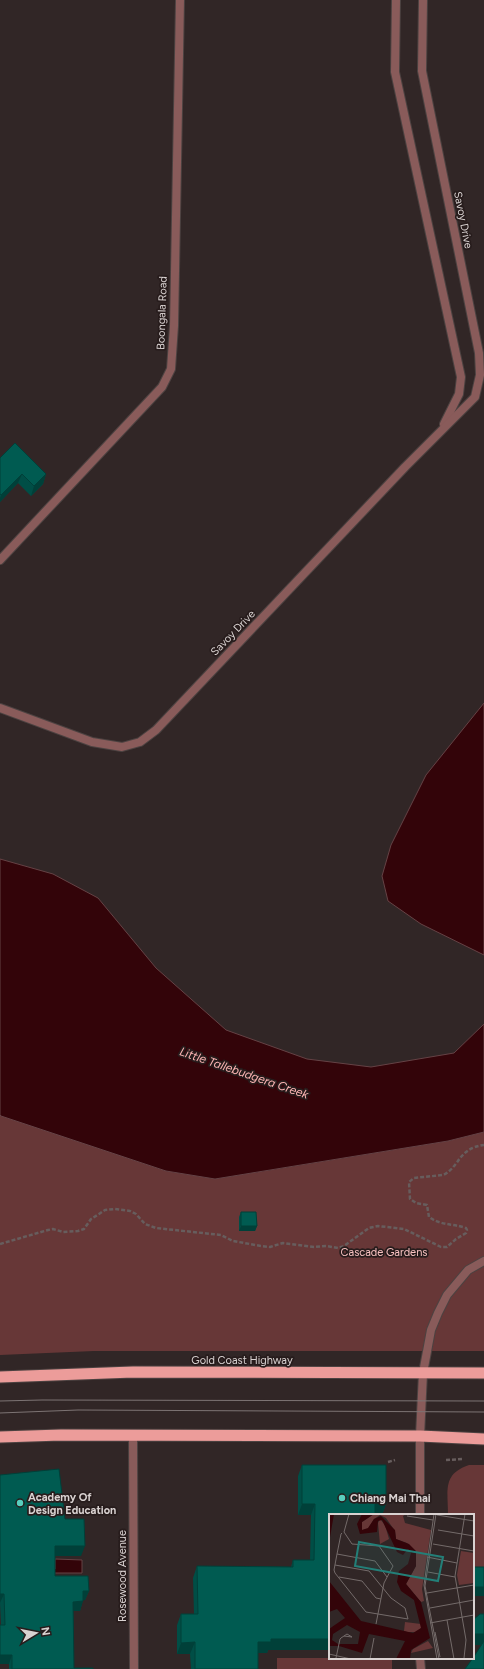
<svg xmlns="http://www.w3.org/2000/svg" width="484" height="1669" font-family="Figtree,sans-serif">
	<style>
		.green { fill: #673737 }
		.water { fill: #330409; stroke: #654245 }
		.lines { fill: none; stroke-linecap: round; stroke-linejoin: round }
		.service-casing { stroke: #4c4241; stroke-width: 10 }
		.minor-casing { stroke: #4c4241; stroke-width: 10 }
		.trunk-casing { stroke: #4c4241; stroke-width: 13 }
		.path { stroke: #675d5d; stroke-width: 2.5; stroke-dasharray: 4 2; stroke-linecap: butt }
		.service { stroke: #895b5a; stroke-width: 8 }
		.minor { stroke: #895b5a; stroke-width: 8 }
		.trunk { stroke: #ec9c9a; stroke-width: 11 }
		.tram { stroke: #7d7474; stroke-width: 1 }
		.wall { fill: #004e46 }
		.shaded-wall { fill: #004039 }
		.building { fill: #005b51; stroke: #004039 }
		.poi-dot { fill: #59cebe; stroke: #271c1c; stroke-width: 1.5 }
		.labels { text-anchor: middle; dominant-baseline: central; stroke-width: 3.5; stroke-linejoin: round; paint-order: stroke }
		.street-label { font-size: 11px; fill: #d9d2d1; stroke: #271c1c }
		.park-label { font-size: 11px; fill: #f8c1c0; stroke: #271c1c }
		.poi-label { font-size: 11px; font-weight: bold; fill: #d9d2d1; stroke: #271c1c; text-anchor: start }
		.water-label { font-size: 12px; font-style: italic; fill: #fdb5b4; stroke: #271c1c }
		.inset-road { fill: none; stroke: #746b6a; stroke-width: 1 }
		.view { fill: #237f78; fill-opacity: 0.15; stroke: #237f78; stroke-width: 2 }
		.inset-edge { fill: none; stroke: #d9d2d1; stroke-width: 2 }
	</style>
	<rect width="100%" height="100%" fill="#312626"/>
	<!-- green -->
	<g class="green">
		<path d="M 0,1115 L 166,1171 L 215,1179 L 448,1141 L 484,1132 L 484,1351 L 94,1351 L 0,1355 Z"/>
		<path d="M 469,1465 L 484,1465 L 484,1572 L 473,1572 L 473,1515 L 448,1515 C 448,1491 442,1474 469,1465 Z"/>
		<rect x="277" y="1658" width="115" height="11"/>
	</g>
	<!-- water -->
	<g class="water">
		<path d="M 484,703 L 484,955 L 421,924 L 388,901 L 382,876 L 391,845 L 426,775 Z"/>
		<path d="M 0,859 L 53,874 L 98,898 L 156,968 L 226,1030 L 307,1059 L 371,1067 L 454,1053 L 484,1024 L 484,1132 L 448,1141 L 215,1179 L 166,1171 L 1,1116 L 0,1115 Z"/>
		<path d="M 55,1559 L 82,1560 L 82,1573 L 52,1573 L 52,1570 L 55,1569 Z"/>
	</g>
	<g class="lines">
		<defs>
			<path id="service" d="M 423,1373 L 431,1330 L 438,1313 L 447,1295 L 468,1270 L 484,1261"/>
			<g id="minor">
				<path d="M 396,0 L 395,72 L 461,377 L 459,394 L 444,424"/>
				<path d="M 0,560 L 162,387 L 171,369 L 174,326 L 180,0"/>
				<path d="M 0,708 L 92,742 L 122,747 L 140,742 L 156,730 L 405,467 L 475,397 L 480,375 L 479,353 L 422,71 L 423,0"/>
				<path d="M 133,1436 L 134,1669"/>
				<path d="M 420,1515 L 420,1436 L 423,1373"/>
				<path d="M 420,1658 L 421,1669"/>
			</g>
			<g id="trunk">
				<path d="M 0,1377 L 133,1372 L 484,1373"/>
				<path d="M 0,1437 L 61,1435 L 420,1436 L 484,1439"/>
			</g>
		</defs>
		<!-- service casing -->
		<use href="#service" class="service-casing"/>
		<!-- minor casing -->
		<use href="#minor" class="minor-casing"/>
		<!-- trunk casing -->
		<use href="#trunk" class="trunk-casing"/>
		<!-- path -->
		<g class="path">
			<path d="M 0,1244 L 48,1230 L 53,1229 L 63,1232 L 78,1231 L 84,1229 L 91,1219 L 99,1214 L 105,1210 L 115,1209 L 130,1211 L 136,1214 L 145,1224 L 156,1228 L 221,1235 L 233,1241 L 261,1246 L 270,1247 L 283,1243 L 314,1247 L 326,1246 L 338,1248 L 344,1246 L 369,1228 L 378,1226 L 404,1229 L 441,1247 L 447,1247 L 456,1239 L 466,1233 L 467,1230 L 466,1228 C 451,1223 442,1226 429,1217 L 427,1205 L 416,1203 L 410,1199 L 409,1182 L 414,1178 L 443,1175 C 460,1167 458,1148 484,1145"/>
			<path d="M 446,1460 L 463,1459"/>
			<path d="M 388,1462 L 395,1460"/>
		</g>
		<!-- service -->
		<use href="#service" class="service"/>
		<!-- minor -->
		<use href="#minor" class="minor"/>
		<!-- trunk -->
		<use href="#trunk" class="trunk"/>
		<!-- tram -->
		<g class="tram">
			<path d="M 0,1401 L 42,1400 L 484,1401"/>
			<path d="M 0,1413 L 78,1410 L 484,1412"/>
		</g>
	</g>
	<!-- wall -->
	<g class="wall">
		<path d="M 0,458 L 46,474 L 43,484 L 31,496 L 18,483 L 0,502 Z"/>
		<path d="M 241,1212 L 257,1226 L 255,1231 L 239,1231 L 239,1217 Z"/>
		<path d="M 302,1465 L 386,1504 L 382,1515 L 330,1515 L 330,1650 L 268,1650 L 267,1653 L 258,1653 L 258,1669 L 191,1669 L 190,1654 L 177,1654 L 177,1625 L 181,1614 L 194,1614 L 193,1578 L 197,1566 L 291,1567 L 293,1560 L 310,1560 L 311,1515 L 298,1515 L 298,1476 Z"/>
		<path d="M 0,1475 L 65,1519 L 81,1556 L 55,1556 L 55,1576 L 89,1591 L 85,1600 L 83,1600 L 80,1611 L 73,1611 L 74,1668 L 93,1669 L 9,1669 L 9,1664 L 0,1664 L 0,1625 L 1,1625 L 0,1603 Z"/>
	</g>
	<!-- shaded-wall -->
	<g class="shaded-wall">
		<path d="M 22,474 L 18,483 L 0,502 L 0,498 L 1,495 Z"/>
		<path d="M 46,474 L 43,484 L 31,496 L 34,486 Z"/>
		<path d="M 241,1226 L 257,1226 L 255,1231 L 239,1231 Z"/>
		<path d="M 302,1504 L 315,1504 L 311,1515 L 298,1515 Z"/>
		<path d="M 375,1504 L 386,1504 L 382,1515 L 371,1515 Z"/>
		<path d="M 55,1546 L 85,1546 L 81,1556 L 51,1556 Z"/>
		<rect x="473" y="1587" width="11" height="9"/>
		<path d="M 83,1591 L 89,1591 L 85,1600 L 80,1601 Z"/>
		<path d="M 0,1594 L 4,1594 L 0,1603 Z"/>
		<path d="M 83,1601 L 80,1611 L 70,1611 L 73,1602 Z"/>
		<rect x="473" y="1634" width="11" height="11"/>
		<path d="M 271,1639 L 330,1639 L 330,1650 L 268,1650 L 267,1653 L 254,1653 L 258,1642 Z"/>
		<path d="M 195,1642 L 190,1654 L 177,1654 L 181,1643 Z"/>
		<path d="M 0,1655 L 12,1655 L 9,1664 L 0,1664 Z"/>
	</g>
	<!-- building -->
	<g class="building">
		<path d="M 15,443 L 46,474 L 34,486 L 22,474 L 1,495 L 0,494 L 0,458 Z"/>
		<path d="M 241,1212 L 256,1212 L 257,1226 L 241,1226 Z"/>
		<path d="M 302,1465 L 386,1465 L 386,1504 L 375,1504 L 375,1515 L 330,1515 L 330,1639 L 271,1639 L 271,1642 L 258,1642 L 258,1669 L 195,1669 L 195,1642 L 181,1643 L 181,1614 L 198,1614 L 197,1566 L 293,1567 L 293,1560 L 314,1560 L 315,1504 L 302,1504 Z"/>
		<path d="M 59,1469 L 65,1519 L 84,1519 L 85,1546 L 55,1546 L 55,1576 L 88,1576 L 89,1591 L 83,1591 L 83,1601 L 73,1602 L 74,1668 L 93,1668 L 93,1669 L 12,1669 L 12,1655 L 0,1655 L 0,1625 L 5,1625 L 4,1594 L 0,1594 L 0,1475 Z"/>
		<rect x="473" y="1567" width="11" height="20"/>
		<path d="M 480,1614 L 484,1614 L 484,1634 L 473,1634 L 473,1620 Z"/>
		<path d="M 484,1641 L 484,1669 L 465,1669 L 473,1658 Z"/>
	</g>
	<!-- markers -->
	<g class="poi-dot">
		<circle cx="342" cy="1498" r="4"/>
		<circle cx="20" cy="1503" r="4"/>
	</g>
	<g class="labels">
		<!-- street labels -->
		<g class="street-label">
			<text transform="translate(463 220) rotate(79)">Savoy Drive</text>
			<text transform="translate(162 313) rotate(-88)">Boongala Road</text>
			<text transform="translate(233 633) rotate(-46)">Savoy Drive</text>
			<text x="242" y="1360">Gold Coast Highway</text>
			<text transform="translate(122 1576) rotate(-90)">Rosewood Avenue</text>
		</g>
		<!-- park labels -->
		<g class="park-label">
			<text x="384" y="1252">Cascade Gardens</text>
		</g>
		<!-- poi labels -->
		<g class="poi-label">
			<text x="28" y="1497">Academy Of<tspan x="28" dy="13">Design Education</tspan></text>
			<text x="350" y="1498">Chiang Mai Thai</text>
		</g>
		<!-- water labels -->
		<g class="water-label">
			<text transform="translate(244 1073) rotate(19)">Little Tallebudgera Creek</text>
		</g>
	</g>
	<!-- overview -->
	<g transform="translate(329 1514)">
		<rect width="145" height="145" fill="#312626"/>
		<path d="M 45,0 L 77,0 L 74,2 L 76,9 L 102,16 L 93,75 L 95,87 L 92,88 L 77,70 L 87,52 L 87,40 L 78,29 L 67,25 L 66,17 L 57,4 L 51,1 L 45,5 L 39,15 L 33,16 L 33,8 ZM 51,5 L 56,11 L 60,25 L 51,30 L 49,9 ZM 132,37 L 145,39 L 145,69 L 130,71 L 128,61 ZM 76,108 L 92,110 L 92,114 L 89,118 L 78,118 L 75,117 ZM 99,127 L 104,134 L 82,139 L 84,135 Z" fill="#673737"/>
		<path d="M 0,0 L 5,0 L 0,29 ZM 33,0 L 45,0 L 33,8 L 33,16 L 39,14 L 45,5 L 52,2 L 66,16 L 67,25 L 80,30 L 87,37 L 87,52 L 77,70 L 92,88 L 101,124 L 82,136 L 81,145 L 67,145 L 76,127 L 40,120 L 33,139 L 10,132 L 0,132 L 0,115 L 16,104 L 8,95 L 0,98 L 0,67 L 32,107 L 84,119 L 92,114 L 85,86 L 72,77 L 68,68 L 70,57 L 79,50 L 82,39 L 79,35 L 74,41 L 68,38 L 53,6 L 49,7 L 48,18 L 31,20 L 28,10 ZM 18,111 L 31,118 L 29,130 L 9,130 L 3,126 L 4,120 Z" fill="#330409" fill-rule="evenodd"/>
		<path class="inset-road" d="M 105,0 L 95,71 L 108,145M 107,0 L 96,72 L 110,145M 108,1 L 145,7M 78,2 L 104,6M 109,16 L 145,22M 15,18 L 23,30 L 50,32 L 64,52 L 55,69 L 47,110M 15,18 L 20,0M 104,30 L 145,37M 8,40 L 46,47 L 58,63M 98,43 L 128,49M 6,51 L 40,57 L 62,84 L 76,94 L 79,105 L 37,98 L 6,59 L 5,56 L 8,40 L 12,20 L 13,19M 99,58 L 126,63M 10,63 L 33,67 L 47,84 L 52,85M 98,79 L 145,71M 101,94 L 145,86M 118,106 L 125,145M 101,109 L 145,101M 106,118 L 111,143M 0,140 L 22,145M 7,144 L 11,125 L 12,124 L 18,120 L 23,123 L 15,122M 135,144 L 137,126 L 126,62 L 136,0M 41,145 L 45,124"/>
		<path class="view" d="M 30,28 L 114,43 L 109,67 L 26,52 Z"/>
		<rect width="145" height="145" class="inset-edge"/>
	</g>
	<!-- north arrow -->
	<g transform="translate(36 1633) rotate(80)" stroke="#271c1c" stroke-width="3" paint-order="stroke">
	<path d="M0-3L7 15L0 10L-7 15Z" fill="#d9d2d1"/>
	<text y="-6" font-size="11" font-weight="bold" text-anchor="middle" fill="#d9d2d1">N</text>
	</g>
</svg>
